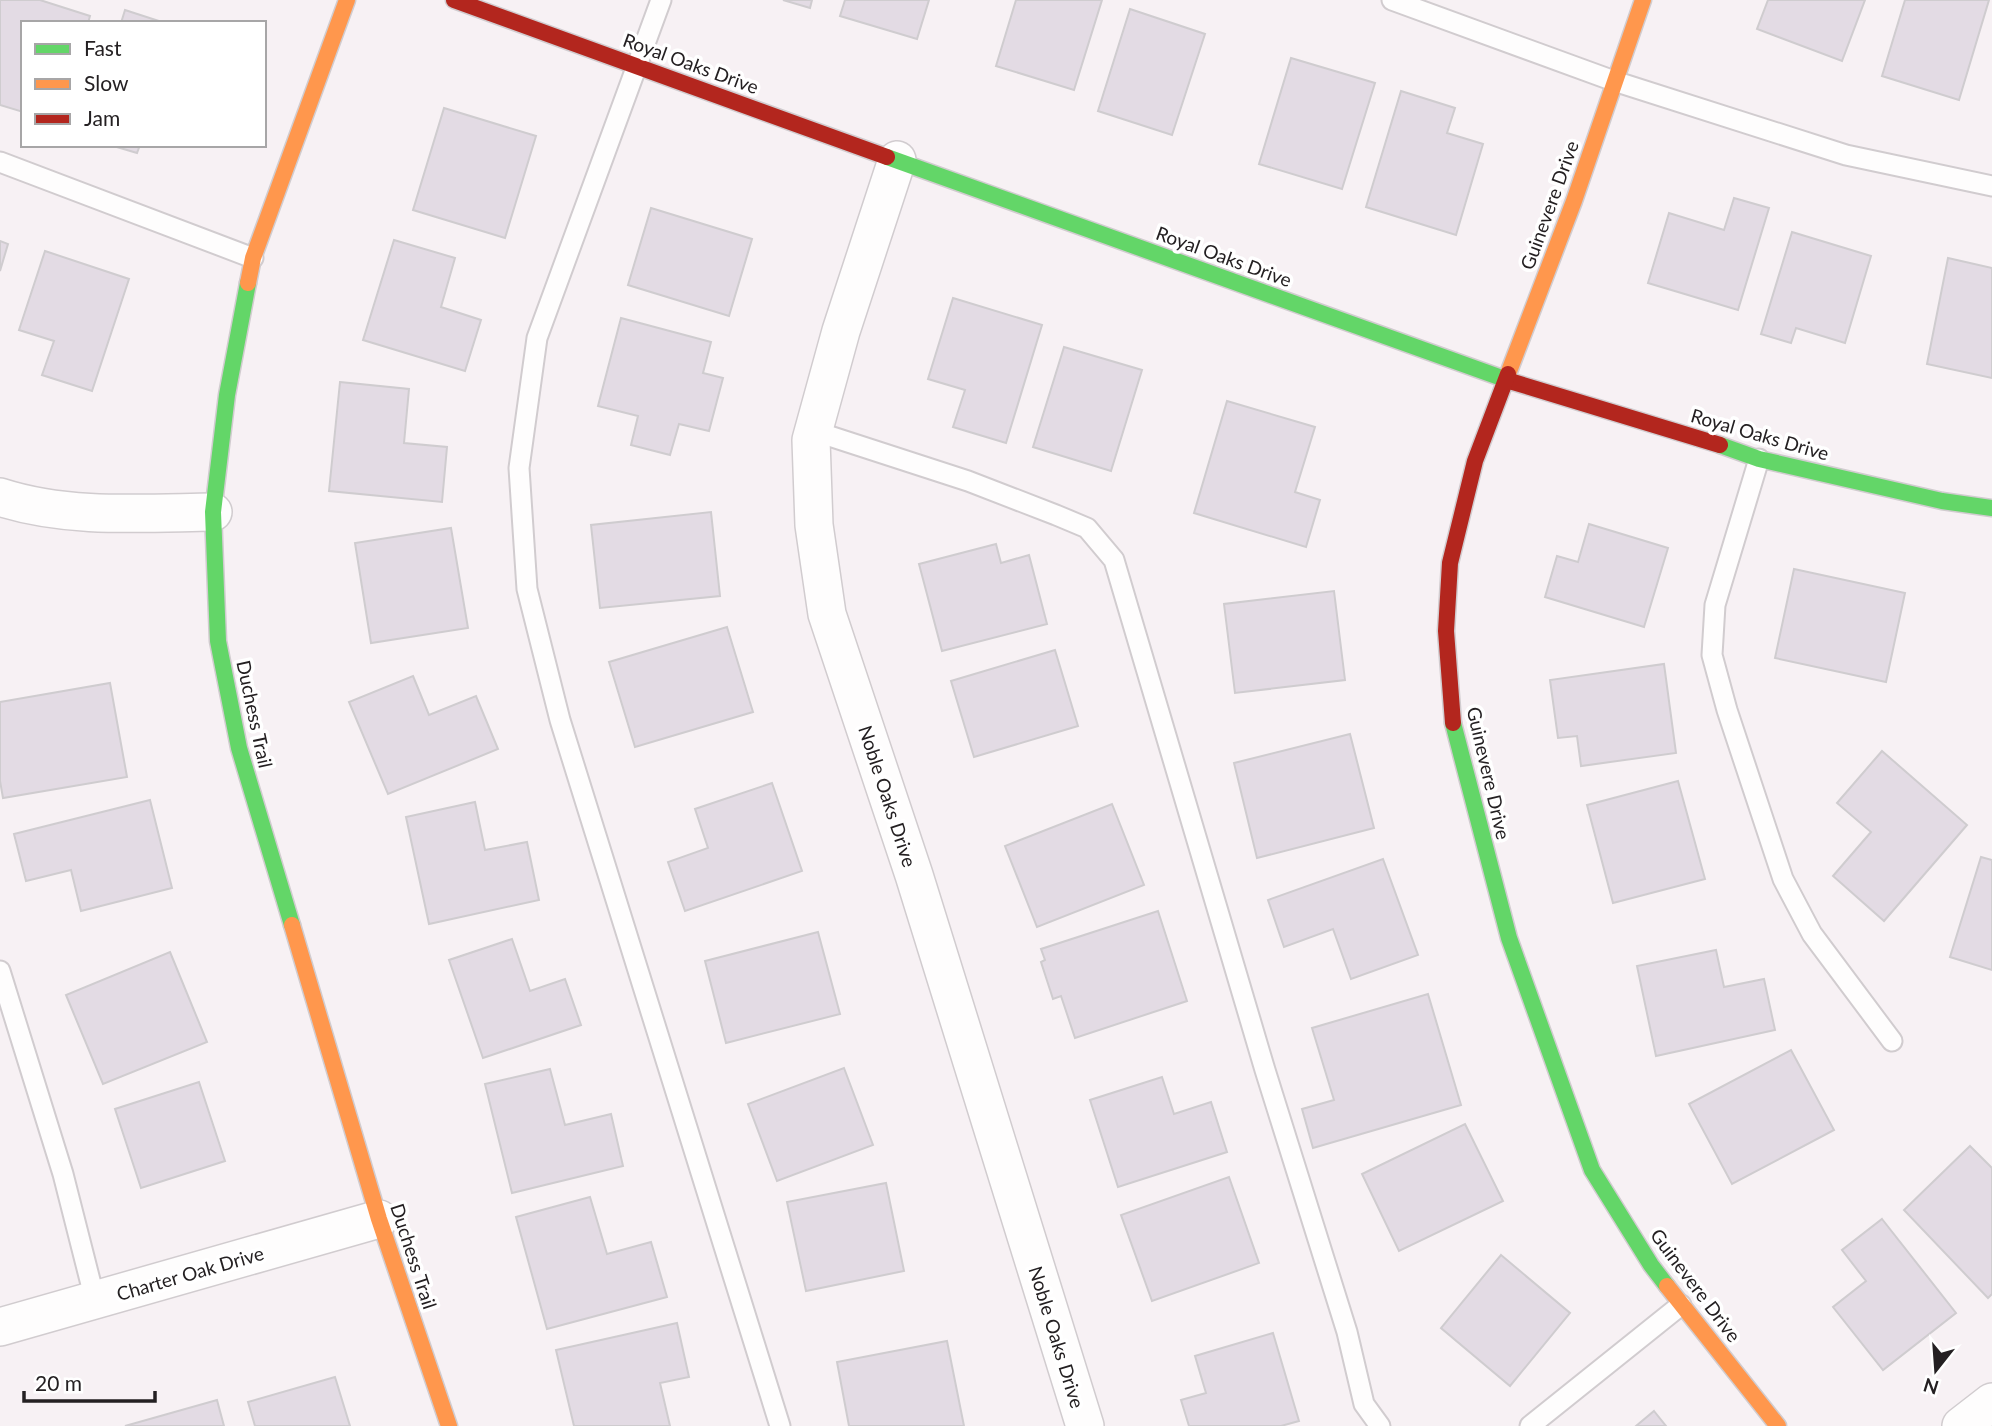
<svg xmlns="http://www.w3.org/2000/svg" width="1992" height="1426" font-family="Lato,sans-serif">
	<style>
		.building { fill: #e3dbe4; stroke: #cfcccf; stroke-width: 2 }
		.lines { fill: none; stroke-linecap: round; stroke-linejoin: round }
		.lane-casing { stroke: #d1cccf; stroke-width: 23 }
		.street-casing { stroke: #d1cccf; stroke-width: 40 }
		.fast-casing { stroke: #d1cccf; stroke-width: 19 }
		.slow-casing { stroke: #d1cccf; stroke-width: 19 }
		.jam-casing { stroke: #d1cccf; stroke-width: 19 }
		.lane { stroke: #fefdfd; stroke-width: 19 }
		.street { stroke: #fefdfd; stroke-width: 37 }
		.fast { stroke: #63d668; stroke-width: 16 }
		.slow { stroke: #ff974d; stroke-width: 16 }
		.jam { stroke: #b3261e; stroke-width: 16 }
		.labels { text-anchor: middle; dominant-baseline: central; stroke-width: 7; stroke-linejoin: round; paint-order: stroke }
		.street-label { font-size: 19px; fill: #242022; stroke: #fff }
	</style>
	<rect width="100%" height="100%" fill="#f7f1f4"/>
	<!-- building -->
	<g class="building">
		<path d="M 0,0 L 40,0 L 90,16 L 88,23 L 23,23 L 23,112 L 0,105 Z"/>
		<path d="M 783,0 L 812,0 L 810,8 Z"/>
		<path d="M 845,0 L 929,0 L 917,39 L 840,16 Z"/>
		<path d="M 1016,0 L 1102,0 L 1074,90 L 996,66 Z"/>
		<path d="M 1768,0 L 1865,0 L 1842,61 L 1757,29 Z"/>
		<path d="M 1905,0 L 1989,0 L 1959,100 L 1882,76 Z"/>
		<path d="M 1130,9 L 1205,34 L 1172,135 L 1098,111 Z"/>
		<path d="M 125,10 L 165,23 L 121,23 Z"/>
		<path d="M 1291,58 L 1375,83 L 1342,189 L 1259,164 Z"/>
		<path d="M 1401,91 L 1455,108 L 1447,133 L 1483,144 L 1456,235 L 1366,207 Z"/>
		<path d="M 444,108 L 536,136 L 505,238 L 413,210 Z"/>
		<path d="M 110,145 L 140,145 L 137,153 Z"/>
		<path d="M 1734,198 L 1769,208 L 1738,310 L 1648,283 L 1669,213 L 1724,230 Z"/>
		<path d="M 651,208 L 752,239 L 729,316 L 628,285 Z"/>
		<path d="M 1792,232 L 1871,256 L 1845,343 L 1796,328 L 1791,343 L 1761,334 Z"/>
		<path d="M 394,240 L 455,258 L 441,307 L 481,320 L 465,371 L 363,340 Z"/>
		<path d="M 0,241 L 8,244 L 0,271 Z"/>
		<path d="M 45,251 L 129,279 L 92,391 L 42,375 L 54,341 L 19,330 Z"/>
		<path d="M 1948,258 L 1992,268 L 1992,378 L 1927,364 Z"/>
		<path d="M 953,298 L 1042,325 L 1006,443 L 953,427 L 965,390 L 928,379 Z"/>
		<path d="M 621,318 L 711,342 L 703,373 L 723,378 L 709,431 L 679,424 L 670,455 L 631,445 L 638,416 L 598,406 Z"/>
		<path d="M 1064,347 L 1142,370 L 1111,471 L 1033,447 Z"/>
		<path d="M 340,382 L 409,389 L 404,443 L 447,447 L 442,502 L 329,491 Z"/>
		<path d="M 1227,401 L 1315,427 L 1295,492 L 1320,500 L 1306,547 L 1194,513 Z"/>
		<path d="M 711,512 L 720,596 L 600,608 L 591,525 Z"/>
		<path d="M 1589,524 L 1668,548 L 1644,627 L 1545,597 L 1557,556 L 1578,562 Z"/>
		<path d="M 451,528 L 468,628 L 371,643 L 355,543 Z"/>
		<path d="M 996,544 L 1001,563 L 1029,555 L 1047,624 L 942,651 L 919,564 Z"/>
		<path d="M 1794,569 L 1905,593 L 1886,682 L 1775,658 Z"/>
		<path d="M 1334,591 L 1345,680 L 1235,693 L 1224,604 Z"/>
		<path d="M 727,627 L 753,712 L 635,747 L 609,662 Z"/>
		<path d="M 1055,650 L 1078,726 L 974,757 L 951,681 Z"/>
		<path d="M 1664,664 L 1676,753 L 1581,766 L 1577,736 L 1558,738 L 1550,680 Z"/>
		<path d="M 413,676 L 429,715 L 476,696 L 498,749 L 388,794 L 349,702 Z"/>
		<path d="M 110,683 L 127,777 L 3,798 L 0,781 L 0,702 Z"/>
		<path d="M 1350,734 L 1374,828 L 1257,858 L 1234,763 Z"/>
		<path d="M 1882,751 L 1967,825 L 1884,921 L 1833,876 L 1871,832 L 1837,803 Z"/>
		<path d="M 1678,781 L 1705,879 L 1613,903 L 1587,805 Z"/>
		<path d="M 772,783 L 802,871 L 685,911 L 668,862 L 708,848 L 695,809 Z"/>
		<path d="M 150,800 L 172,888 L 81,911 L 71,870 L 26,881 L 14,834 Z"/>
		<path d="M 475,802 L 485,850 L 527,842 L 539,900 L 429,924 L 406,817 Z"/>
		<path d="M 1112,804 L 1144,885 L 1037,927 L 1005,846 Z"/>
		<path d="M 1981,857 L 1992,860 L 1992,970 L 1950,957 Z"/>
		<path d="M 1383,859 L 1418,955 L 1351,979 L 1333,929 L 1284,947 L 1268,900 Z"/>
		<path d="M 1158,911 L 1187,1001 L 1075,1038 L 1061,996 L 1053,999 L 1041,962 L 1045,960 L 1041,949 Z"/>
		<path d="M 818,932 L 840,1014 L 726,1043 L 705,961 Z"/>
		<path d="M 512,939 L 530,991 L 565,979 L 581,1025 L 483,1058 L 449,960 Z"/>
		<path d="M 1716,950 L 1724,987 L 1764,979 L 1775,1030 L 1656,1056 L 1637,966 Z"/>
		<path d="M 170,952 L 207,1042 L 103,1084 L 66,995 Z"/>
		<path d="M 1428,994 L 1461,1105 L 1313,1148 L 1302,1109 L 1334,1100 L 1312,1028 Z"/>
		<path d="M 1791,1050 L 1834,1130 L 1732,1184 L 1689,1104 Z"/>
		<path d="M 844,1068 L 873,1145 L 777,1181 L 748,1104 Z"/>
		<path d="M 550,1069 L 565,1125 L 611,1114 L 623,1166 L 512,1193 L 485,1084 Z"/>
		<path d="M 1162,1077 L 1174,1114 L 1211,1102 L 1227,1152 L 1118,1187 L 1090,1100 Z"/>
		<path d="M 199,1082 L 225,1161 L 141,1188 L 115,1109 Z"/>
		<path d="M 1465,1124 L 1503,1201 L 1399,1251 L 1362,1174 Z"/>
		<path d="M 1970,1146 L 1992,1168 L 1992,1294 L 1988,1298 L 1904,1210 Z"/>
		<path d="M 1229,1177 L 1259,1263 L 1152,1301 L 1121,1215 Z"/>
		<path d="M 886,1183 L 904,1271 L 806,1291 L 787,1202 Z"/>
		<path d="M 590,1197 L 607,1254 L 651,1242 L 667,1297 L 547,1329 L 516,1217 Z"/>
		<path d="M 1882,1219 L 1956,1313 L 1883,1370 L 1833,1307 L 1866,1281 L 1842,1250 Z"/>
		<path d="M 1501,1255 L 1570,1313 L 1510,1386 L 1441,1328 Z"/>
		<path d="M 677,1323 L 689,1377 L 660,1383 L 670,1426 L 574,1426 L 556,1350 Z"/>
		<path d="M 1273,1333 L 1299,1421 L 1281,1426 L 1189,1426 L 1181,1400 L 1206,1393 L 1195,1356 Z"/>
		<path d="M 947,1341 L 964,1426 L 849,1426 L 837,1362 Z"/>
		<path d="M 335,1377 L 350,1426 L 255,1426 L 248,1402 Z"/>
		<path d="M 217,1400 L 224,1426 L 125,1426 Z"/>
		<path d="M 1654,1411 L 1666,1426 L 1636,1426 Z"/>
	</g>
	<g class="lines">
		<defs>
			<g id="lane">
				<path d="M 661,0 L 537,338 L 519,468 L 527,589 L 560,720 L 780,1426"/>
				<path d="M 1392,0 L 1614,81 L 1846,155 L 1992,186"/>
				<path d="M 0,162 L 253,258"/>
				<path d="M 814,431 L 968,481 L 1056,515 L 1087,528 L 1114,560 L 1265,1070 L 1347,1332 L 1364,1404 L 1380,1426"/>
				<path d="M 1759,459 L 1715,605 L 1712,655 L 1727,710 L 1783,879 L 1812,934 L 1892,1041"/>
				<path d="M 0,971 L 63,1174 L 95,1300"/>
				<path d="M 1530,1426 L 1681,1305"/>
			</g>
			<g id="street">
				<path d="M 897,160 L 841,331 L 811,440 L 814,525 L 827,614 L 914,875 L 1085,1426"/>
				<path d="M 0,497 C 68,519 143,513 213,512"/>
				<path d="M 0,1327 L 379,1219"/>
				<path d="M 1961,1426 L 1992,1402"/>
			</g>
			<g id="fast">
				<path d="M 887,157 L 1513,382"/>
				<path d="M 248,283 L 227,395 L 213,512 L 218,641 L 239,748 L 292,925"/>
				<path d="M 1720,445 L 1759,459 L 1942,501 L 1992,508"/>
				<path d="M 1453,723 L 1509,938 L 1592,1170 L 1651,1265 L 1667,1286"/>
			</g>
			<g id="slow">
				<path d="M 248,283 L 253,258 L 347,0"/>
				<path d="M 1508,374 L 1574,201 L 1643,0"/>
				<path d="M 292,925 L 379,1219 L 449,1426"/>
				<path d="M 1667,1286 L 1778,1426"/>
			</g>
			<g id="jam">
				<path d="M 454,0 L 887,157"/>
				<path d="M 1513,382 L 1720,445"/>
				<path d="M 1453,723 L 1446,631 L 1450,563 L 1475,461 L 1508,374"/>
			</g>
		</defs>
		<!-- lane casing -->
		<use href="#lane" class="lane-casing"/>
		<!-- street casing -->
		<use href="#street" class="street-casing"/>
		<!-- fast casing -->
		<use href="#fast" class="fast-casing"/>
		<!-- slow casing -->
		<use href="#slow" class="slow-casing"/>
		<!-- jam casing -->
		<use href="#jam" class="jam-casing"/>
		<!-- lane -->
		<use href="#lane" class="lane"/>
		<!-- street -->
		<use href="#street" class="street"/>
		<!-- fast -->
		<use href="#fast" class="fast"/>
		<!-- slow -->
		<use href="#slow" class="slow"/>
		<!-- jam -->
		<use href="#jam" class="jam"/>
	</g>
	<g class="labels">
		<!-- street labels -->
		<g class="street-label">
			<text transform="translate(691 63) rotate(20)">Royal Oaks Drive</text>
			<text transform="translate(1549 205) rotate(-70)">Guinevere Drive</text>
			<text transform="translate(1224 256) rotate(20)">Royal Oaks Drive</text>
			<text transform="translate(1760 434) rotate(16)">Royal Oaks Drive</text>
			<text transform="translate(255 714) rotate(78)">Duchess Trail</text>
			<text transform="translate(1489 773) rotate(77)">Guinevere Drive</text>
			<text transform="translate(888 796) rotate(72)">Noble Oaks Drive</text>
			<text transform="translate(414 1256) rotate(72)">Duchess Trail</text>
			<text transform="translate(190 1273) rotate(-16)">Charter Oak Drive</text>
			<text transform="translate(1696 1285) rotate(53)">Guinevere Drive</text>
			<text transform="translate(1057 1337) rotate(73)">Noble Oaks Drive</text>
		</g>
	</g>
	<!-- legend -->
	<rect x="21" y="21" width="245" height="126" fill="#ffffff" stroke="#a7a6a7" stroke-width="2"/>
	<rect x="35" y="44" width="35" height="10" fill="#63d668" stroke="#a7a6a7" stroke-width="2"/>
	<text x="84" y="56" font-size="21" fill="#242022">Fast</text>
	<rect x="35" y="79" width="35" height="10" fill="#ff974d" stroke="#a7a6a7" stroke-width="2"/>
	<text x="84" y="91" font-size="21" fill="#242022">Slow</text>
	<rect x="35" y="114" width="35" height="10" fill="#b3261e" stroke="#a7a6a7" stroke-width="2"/>
	<text x="84" y="126" font-size="21" fill="#242022">Jam</text>
	<!-- north arrow -->
	<g transform="translate(1936 1370) rotate(197)" stroke="#ffffff" stroke-width="5" paint-order="stroke">
	<path d="M0-5L12 26L0 18L-12 26Z" fill="#242022"/>
	<text y="-10" font-size="19" font-weight="bold" text-anchor="middle" fill="#242022">N</text>
	</g>
	<!-- scale -->
	<path d="M24 1391v10h131v-10" fill="none" stroke="#242022" stroke-width="3.5"/>
	<text x="35" y="1391" font-size="21" fill="#242022" stroke="#ffffff" stroke-width="5" paint-order="stroke">20 m</text>
</svg>
